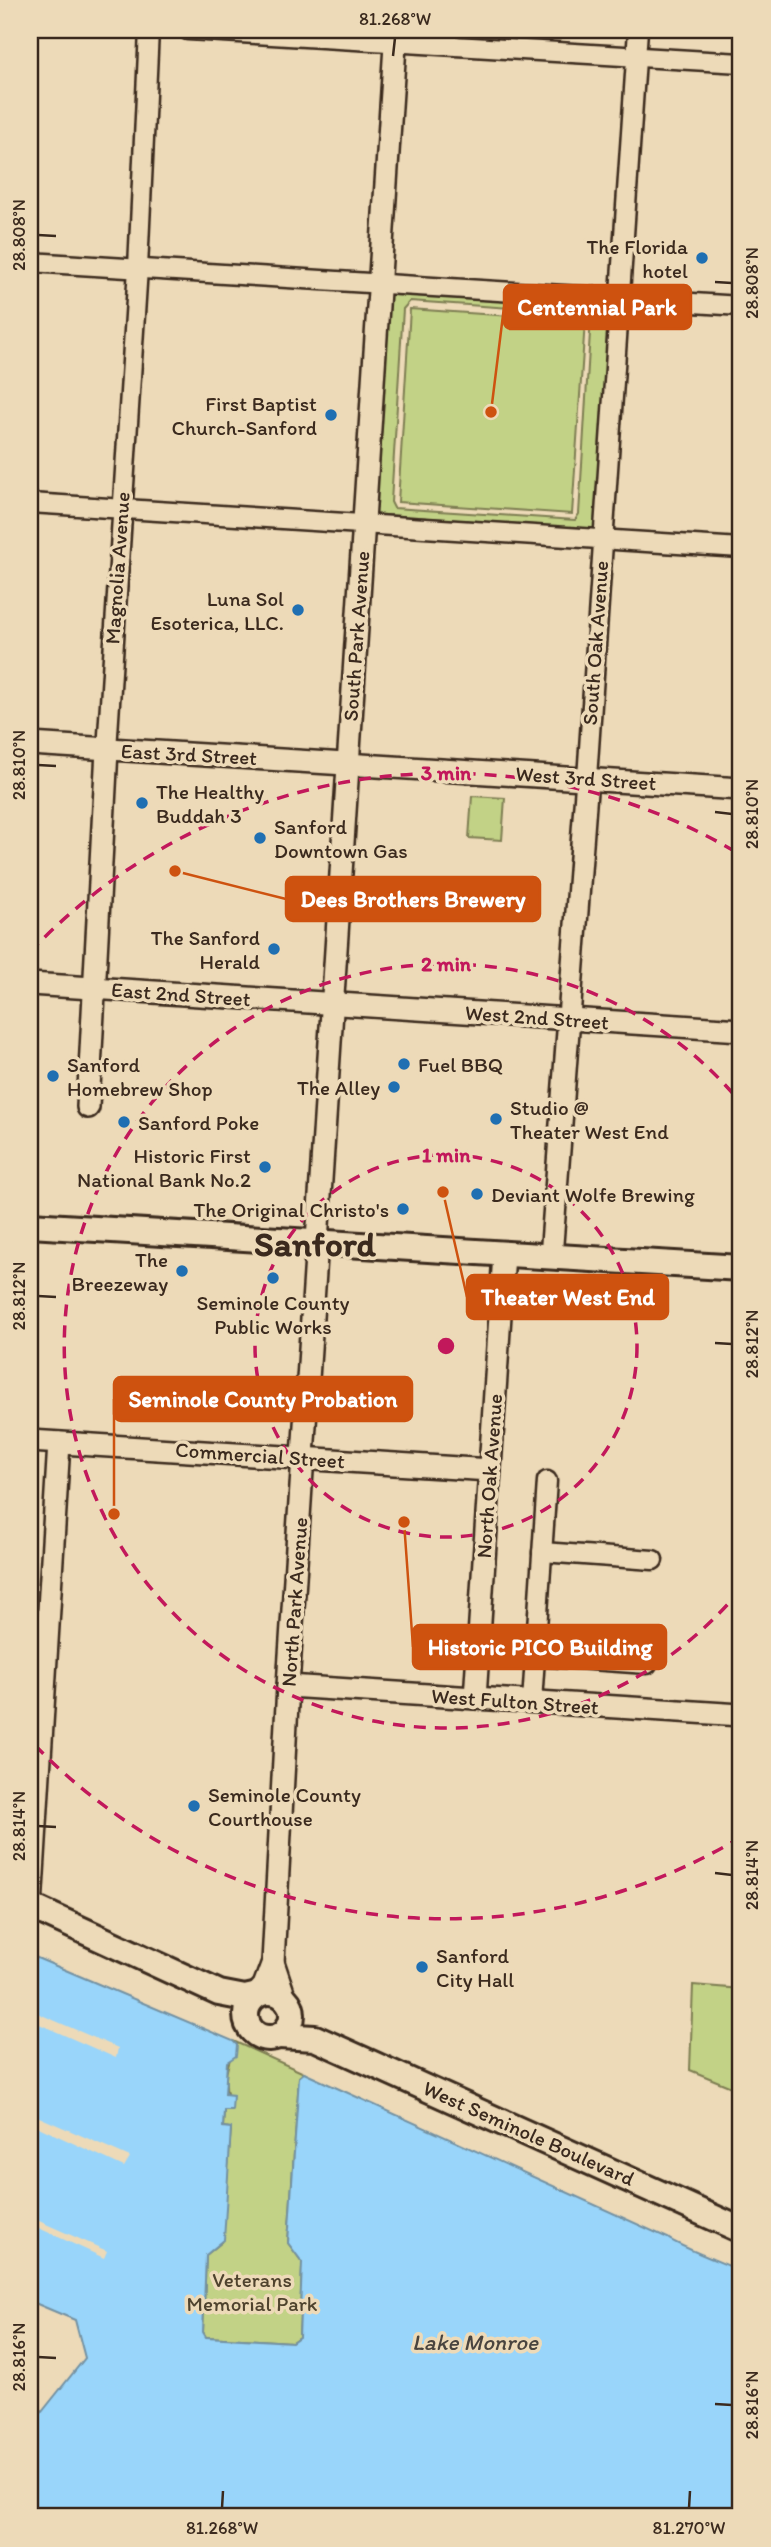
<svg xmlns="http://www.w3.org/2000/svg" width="771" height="2547" font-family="Itim,sans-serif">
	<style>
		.green { fill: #c2d286; stroke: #7e7e52; stroke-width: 2; fill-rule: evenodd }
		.water { fill: #99d5fa; stroke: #7391a2; stroke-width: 2 }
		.pier { fill: #eddab8 }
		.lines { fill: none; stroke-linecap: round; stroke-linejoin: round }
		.minor-casing { stroke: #3b2a1e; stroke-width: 23 }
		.tertiary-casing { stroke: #3b2a1e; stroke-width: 26 }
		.secondary-casing { stroke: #3b2a1e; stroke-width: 30 }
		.minor { stroke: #eddab8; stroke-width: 18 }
		.tertiary { stroke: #eddab8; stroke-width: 21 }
		.secondary { stroke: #eddab8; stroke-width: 24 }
		.ticks { fill: none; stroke: #3b2a1e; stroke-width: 2.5 }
		.ring { fill: none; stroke: #c2185b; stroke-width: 3.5; stroke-dasharray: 12 9 }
		.poi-dot { fill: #1f6fb2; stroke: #eddab8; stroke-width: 2.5 }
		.labels { text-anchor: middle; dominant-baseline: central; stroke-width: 7; stroke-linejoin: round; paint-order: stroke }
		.poi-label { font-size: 21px; fill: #3b2a1e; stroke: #eddab8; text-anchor: start }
		.street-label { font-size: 21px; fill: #3b2a1e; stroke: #eddab8 }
		.park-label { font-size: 21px; fill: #4f432e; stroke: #eddab8 }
		.water-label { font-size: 23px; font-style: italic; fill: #49443f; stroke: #eddab8 }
		.town-label { font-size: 35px; font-weight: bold; fill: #3b2a1e; stroke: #eddab8 }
		.centre { fill: #c2185b; stroke: #eddab8; stroke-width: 3.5 }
		.ring-label { font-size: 21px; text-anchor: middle; font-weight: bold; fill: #c2185b; stroke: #eddab8; stroke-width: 7; stroke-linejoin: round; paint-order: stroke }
		.leader { fill: none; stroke: #ce520f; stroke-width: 2.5 }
		.callout-dot { fill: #ce520f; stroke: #eddab8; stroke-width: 2.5 }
		.callout { fill: #ce520f; stroke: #ce520f; stroke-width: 2.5 }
		.callout-label { font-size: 23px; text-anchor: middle; font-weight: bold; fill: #fff }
		.neatline { fill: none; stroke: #3b2a1e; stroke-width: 2.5 }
		.ticks-label { font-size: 18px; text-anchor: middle; fill: #3b2a1e }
	</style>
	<rect width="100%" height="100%" fill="#eddab8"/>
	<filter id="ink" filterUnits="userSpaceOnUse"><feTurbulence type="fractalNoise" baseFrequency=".0143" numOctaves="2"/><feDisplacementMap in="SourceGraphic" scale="14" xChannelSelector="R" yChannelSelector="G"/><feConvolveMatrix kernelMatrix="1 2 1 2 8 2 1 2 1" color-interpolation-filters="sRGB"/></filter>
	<g filter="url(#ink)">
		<!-- green -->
		<g class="green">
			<path d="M 387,292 L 610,307 L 594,529 L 371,514 ZM 410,301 L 585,313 L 591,316 L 579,514 L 575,520 L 394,508 L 391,502 L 403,309 Z"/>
			<path d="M 410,309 L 585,321 L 572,514 L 398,502 Z"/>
			<path d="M 472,796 L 505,798 L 502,840 L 469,838 Z"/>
			<path d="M 693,1985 L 741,1989 L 741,2091 L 690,2070 Z"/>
			<path d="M 233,2041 L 304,2073 L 299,2077 L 288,2243 L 302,2262 L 302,2268 L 299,2337 L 292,2342 L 206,2337 L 203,2332 L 206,2255 L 222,2242 L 231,2128 L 223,2127 L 224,2110 L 232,2110 C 222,2087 224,2066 237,2045 Z"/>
		</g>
		<!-- water -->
		<path class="water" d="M 30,1955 L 233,2041 L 237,2045 L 236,2056 L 227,2062 L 225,2094 L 233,2095 L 232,2110 L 224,2110 L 223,2127 L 231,2128 L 224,2240 L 206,2255 L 203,2332 L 206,2337 L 292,2342 L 299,2337 L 302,2262 L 288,2243 L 299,2077 L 304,2073 L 668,2238 C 675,2245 726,2264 741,2271 L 741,2517 L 30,2517 L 30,2427 L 85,2358 L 75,2320 L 30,2301 Z"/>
		<!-- pier -->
		<g class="pier">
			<path d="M 30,2010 L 118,2048 L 116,2058 L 30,2020 Z"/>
			<path d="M 30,2113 L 130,2157 L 124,2167 L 30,2123 Z"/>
			<path d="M 30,2217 L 107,2251 L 104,2258 L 30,2224 Z"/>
		</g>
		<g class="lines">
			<defs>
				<g id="minor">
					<path d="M 188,30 L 741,63"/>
					<path d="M 30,262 L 741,306"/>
					<path d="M 30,503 L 741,548"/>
					<path d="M 107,750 L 138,268 L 149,30"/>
					<path d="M 587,778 L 638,30"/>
					<path d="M 542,1552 L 653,1560"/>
					<path d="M 535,1656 L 647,1664"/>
					<path d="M 532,1702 L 547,1481"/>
				</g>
				<g id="tertiary">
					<path d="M 30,744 L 741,789"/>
					<path d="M 30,984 L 741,1030"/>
					<path d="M 88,1107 L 107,750"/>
					<path d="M 551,1257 L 587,778"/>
					<path d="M 30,1441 L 490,1470"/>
					<path d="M 288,1686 L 741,1715"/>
					<path d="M 475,1698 L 504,1254"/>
					<path d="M 31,1907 L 59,1443"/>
					<path d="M 273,1962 L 285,1998"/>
					<path d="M 256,1995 L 264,1986 L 273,1962 L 288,1686 L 396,30"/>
				</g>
				<g id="secondary">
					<path d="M 30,1225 L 741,1268"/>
					<path d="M 30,1906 L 219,1993 L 245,1998 L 254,1996"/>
					<circle cx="269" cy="2015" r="23"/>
					<path d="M 279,2036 L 315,2038 L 741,2230"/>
				</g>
			</defs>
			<!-- minor casing -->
			<use href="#minor" class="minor-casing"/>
			<!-- tertiary casing -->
			<use href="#tertiary" class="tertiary-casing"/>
			<!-- secondary casing -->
			<use href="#secondary" class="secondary-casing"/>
			<!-- minor -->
			<use href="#minor" class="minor"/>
			<!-- tertiary -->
			<use href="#tertiary" class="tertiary"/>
			<!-- secondary -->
			<use href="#secondary" class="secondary"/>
		</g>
	</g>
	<!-- ticks -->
	<path class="ticks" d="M 393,56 L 395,38M 38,235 L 56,236M 715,282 L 732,283M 38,765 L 56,766M 715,812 L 732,814M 38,1296 L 56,1297M 715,1343 L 732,1344M 38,1826 L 56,1827M 715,1873 L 732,1875M 38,2357 L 56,2358M 715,2404 L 732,2405M 222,2508 L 223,2491M 689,2508 L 690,2491"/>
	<!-- distance rings -->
	<g class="ring">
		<circle cx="446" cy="1346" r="191"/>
		<path d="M741 1589A382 382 0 1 1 741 1103"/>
		<path d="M741 1837A573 573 0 0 1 30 1740M30 952A573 573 0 0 1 741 855"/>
	</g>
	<!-- markers -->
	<g class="poi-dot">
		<circle cx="702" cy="258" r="7"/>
		<circle cx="331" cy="415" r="7"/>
		<circle cx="298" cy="610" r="7"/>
		<circle cx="142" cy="803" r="7"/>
		<circle cx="260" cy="838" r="7"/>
		<circle cx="274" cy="949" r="7"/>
		<circle cx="404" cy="1064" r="7"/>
		<circle cx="53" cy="1076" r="7"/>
		<circle cx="394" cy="1087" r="7"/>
		<circle cx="496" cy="1119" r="7"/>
		<circle cx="124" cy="1122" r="7"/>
		<circle cx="265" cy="1167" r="7"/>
		<circle cx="477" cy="1194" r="7"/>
		<circle cx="403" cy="1209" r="7"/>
		<circle cx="182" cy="1271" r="7"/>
		<circle cx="273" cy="1278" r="7"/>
		<circle cx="194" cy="1806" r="7"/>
		<circle cx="422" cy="1967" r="7"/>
	</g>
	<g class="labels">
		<!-- poi labels -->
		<g class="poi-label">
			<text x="688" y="246" text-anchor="end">The Florida<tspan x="688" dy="24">hotel</tspan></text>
			<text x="317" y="403" text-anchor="end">First Baptist<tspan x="317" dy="24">Church-Sanford</tspan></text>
			<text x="284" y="598" text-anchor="end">Luna Sol<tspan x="284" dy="24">Esoterica, LLC.</tspan></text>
			<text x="156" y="791">The Healthy<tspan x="156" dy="24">Buddah 3</tspan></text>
			<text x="274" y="826">Sanford<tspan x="274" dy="24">Downtown Gas</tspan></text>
			<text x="260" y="937" text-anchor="end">The Sanford<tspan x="260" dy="24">Herald</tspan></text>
			<text x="67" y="1064">Sanford<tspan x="67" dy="24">Homebrew Shop</tspan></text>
			<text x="418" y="1064">Fuel BBQ</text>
			<text x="380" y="1087" text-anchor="end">The Alley</text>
			<text x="510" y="1107">Studio @<tspan x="510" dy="24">Theater West End</tspan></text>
			<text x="138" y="1122">Sanford Poke</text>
			<text x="251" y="1155" text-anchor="end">Historic First<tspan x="251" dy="24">National Bank No.2</tspan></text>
			<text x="491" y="1194">Deviant Wolfe Brewing</text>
			<text x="389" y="1209" text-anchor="end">The Original Christo's</text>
			<text x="168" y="1259" text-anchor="end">The<tspan x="168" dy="24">Breezeway</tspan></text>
			<text x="273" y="1302" text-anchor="middle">Seminole County<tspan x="273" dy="24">Public Works</tspan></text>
			<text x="208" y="1794">Seminole County<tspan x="208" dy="24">Courthouse</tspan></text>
			<text x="436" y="1955">Sanford<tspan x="436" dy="24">City Hall</tspan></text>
		</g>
		<!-- street labels -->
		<g class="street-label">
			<text transform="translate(117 568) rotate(-86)">Magnolia Avenue</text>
			<text transform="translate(356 636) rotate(-86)">South Park Avenue</text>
			<text transform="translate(595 643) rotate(-86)">South Oak Avenue</text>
			<text transform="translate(189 754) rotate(3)">East 3rd Street</text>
			<text transform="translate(586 778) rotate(4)">West 3rd Street</text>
			<text transform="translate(181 994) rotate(4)">East 2nd Street</text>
			<text transform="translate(537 1017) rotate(4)">West 2nd Street</text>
			<text transform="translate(260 1455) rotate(4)">Commercial Street</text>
			<text transform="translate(489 1476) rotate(-86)">North Oak Avenue</text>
			<text transform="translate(294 1602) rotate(-86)">North Park Avenue</text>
			<text transform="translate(515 1701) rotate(4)">West Fulton Street</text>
			<text transform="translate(529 2133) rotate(24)">West Seminole Boulevard</text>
		</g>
		<!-- park labels -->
		<g class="park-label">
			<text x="252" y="2279">Veterans<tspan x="252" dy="24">Memorial Park</tspan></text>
		</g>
		<!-- water labels -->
		<g class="water-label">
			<text x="475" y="2342">Lake Monroe</text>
		</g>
		<!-- town labels -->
		<g class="town-label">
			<text x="315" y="1244">Sanford</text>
		</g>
	</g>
	<circle cx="446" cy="1346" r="10" class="centre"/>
	<g class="ring-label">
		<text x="446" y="780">3 min</text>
		<text x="446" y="971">2 min</text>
		<text x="446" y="1162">1 min</text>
	</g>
	<!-- callouts -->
	<path class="leader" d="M491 412L504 307M175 871L286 899M443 1192L467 1297M114 1514L114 1399M404 1522L413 1647"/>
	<g class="callout-dot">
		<circle cx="491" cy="412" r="7"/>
		<circle cx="175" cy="871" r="7"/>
		<circle cx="443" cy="1192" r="7"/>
		<circle cx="114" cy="1514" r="7"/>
		<circle cx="404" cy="1522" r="7"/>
	</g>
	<g class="callout">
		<rect x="504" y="285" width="187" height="44" rx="7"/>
		<rect x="286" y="877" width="254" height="44" rx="7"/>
		<rect x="467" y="1275" width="201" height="44" rx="7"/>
		<rect x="114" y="1377" width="298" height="44" rx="7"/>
		<rect x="413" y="1625" width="253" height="44" rx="7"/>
	</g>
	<g class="callout-label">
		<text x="597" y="315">Centennial Park</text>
		<text x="413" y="907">Dees Brothers Brewery</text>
		<text x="568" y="1305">Theater West End</text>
		<text x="263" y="1407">Seminole County Probation</text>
		<text x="540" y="1655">Historic PICO Building</text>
	</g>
	<!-- margin -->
	<rect width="771" height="2547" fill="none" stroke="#eddab8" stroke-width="77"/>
	<rect x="38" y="38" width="694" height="2470" class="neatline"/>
	<g class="ticks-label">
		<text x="395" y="25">81.268°W</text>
		<text transform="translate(19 235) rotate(-90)" y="6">28.808°N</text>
		<text transform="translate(752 283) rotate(-90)" y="6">28.808°N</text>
		<text transform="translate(19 765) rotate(-90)" y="6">28.810°N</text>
		<text transform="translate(752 814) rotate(-90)" y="6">28.810°N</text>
		<text transform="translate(19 1296) rotate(-90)" y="6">28.812°N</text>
		<text transform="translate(752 1344) rotate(-90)" y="6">28.812°N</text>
		<text transform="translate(19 1826) rotate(-90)" y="6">28.814°N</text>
		<text transform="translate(752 1875) rotate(-90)" y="6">28.814°N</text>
		<text transform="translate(19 2357) rotate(-90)" y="6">28.816°N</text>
		<text transform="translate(752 2405) rotate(-90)" y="6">28.816°N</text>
		<text x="222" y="2534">81.268°W</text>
		<text x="689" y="2534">81.270°W</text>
	</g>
</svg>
